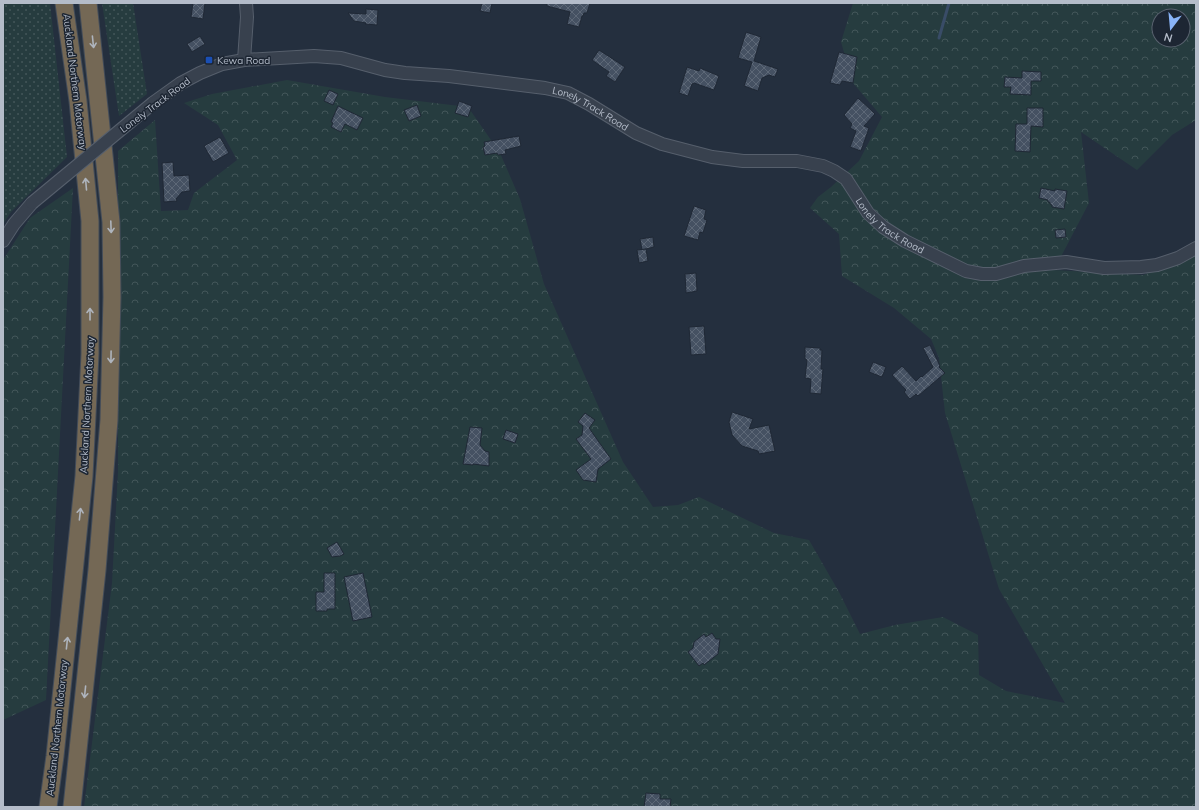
<svg xmlns="http://www.w3.org/2000/svg" width="1199" height="810" font-family="Mulish,sans-serif">
	<style>
		.green { fill: url(#green-dots) }
		.forest { fill: url(#forest-crowns); fill-rule: evenodd }
		.lines { fill: none; stroke-linecap: round; stroke-linejoin: round }
		.stream { stroke: #394c67; stroke-width: 3 }
		.building { fill: url(#building-cross-hatch); stroke: #1f2835 }
		.minor-casing { stroke: #565f6c; stroke-width: 14 }
		.highway-casing { stroke: #434c59; stroke-width: 19 }
		.minor { stroke: #38414e; stroke-width: 12 }
		.highway { stroke: #746855; stroke-width: 17 }
		.minor-bridge-casing { stroke: #565f6c; stroke-width: 14; stroke-linecap: butt }
		.minor-bridge { stroke: #38414e; stroke-width: 12 }
		.oneway { stroke: #aeb4bd }
		.transit-dot { fill: #1a4fb4; stroke: #1d2633; stroke-width: 1.5 }
		.labels { text-anchor: middle; dominant-baseline: central; stroke-width: 3; stroke-linejoin: round; paint-order: stroke }
		.poi-label { font-size: 10px; fill: #b4bcc9; stroke: #1d2633; text-anchor: start }
		.street-label { font-size: 10px; fill: #b4bcc9; stroke: #1d2633 }
	</style>
	<defs>
		<pattern id="green-dots" width="8" height="8" patternUnits="userSpaceOnUse"><rect width="8" height="8" fill="#263c3f"/><path d="M2 2h.1M6 6h.1" fill="none" stroke="#435659" stroke-width="1.8" stroke-linecap="round"/></pattern>
		<pattern id="forest-crowns" width="20" height="18" patternUnits="userSpaceOnUse"><rect width="20" height="18" fill="#263c3f"/><path d="M2 6a3 3 0 1 1 6 0M12 15a3 3 0 1 1 6 0" fill="none" stroke="#435659"/></pattern>
		<pattern id="building-cross-hatch" width="8" height="8" patternUnits="userSpaceOnUse"><rect width="8" height="8" fill="#455162"/><path d="M0 0l8 8M0 8l8-8" fill="none" stroke="#5d6877"/></pattern>
	</defs>
	<rect width="100%" height="100%" fill="#242f3e"/>
	<!-- green -->
	<g class="green">
		<path d="M 3,3 L 50,3 L 67,157 L 11,212 L 3,224 Z"/>
		<path d="M 102,3 L 133,3 L 147,94 L 119,116 Z"/>
	</g>
	<!-- forest -->
	<g class="forest">
		<path d="M 853,3 L 1196,3 L 1196,120 L 1172,135 L 1137,170 L 1081,132 L 1089,203 L 1054,270 L 1143,275 L 1196,255 L 1196,807 L 84,807 L 112,583 L 118,472 L 118,151 L 155,120 L 161,211 L 188,210 L 194,193 L 237,160 L 218,125 L 184,103 L 212,94 L 287,80 L 385,97 L 468,107 L 500,153 L 520,199 L 544,284 L 623,462 L 653,507 L 678,505 L 699,497 L 774,533 L 809,540 L 839,592 L 860,634 L 895,625 L 943,617 L 978,635 L 979,675 L 1006,691 L 1065,703 L 999,589 L 945,413 L 939,358 L 931,339 L 894,308 L 842,276 L 839,234 L 810,208 L 818,197 L 831,187 L 859,161 L 882,117 L 853,83 L 841,42 ZM 1159,16 L 1183,16 L 1183,40 L 1159,40 Z"/>
		<path d="M 73,188 L 46,700 L 3,720 L 3,260 L 30,218 Z"/>
	</g>
	<g class="lines">
		<!-- stream -->
		<path class="stream" d="M 939,38 L 949,3"/>
	</g>
	<!-- building -->
	<g class="building">
		<path d="M 193,3 L 205,3 L 203,19 L 191,17 Z"/>
		<path d="M 482,3 L 492,3 L 490,13 L 480,11 Z"/>
		<path d="M 547,3 L 590,3 L 587,13 L 584,13 L 583,16 L 582,16 L 579,27 L 567,24 L 570,12 L 547,6 Z"/>
		<path d="M 366,9 L 378,10 L 377,25 L 365,24 L 366,23 L 354,21 L 348,13 L 366,14 Z"/>
		<path d="M 746,32 L 761,37 L 754,61 L 778,69 L 775,77 L 769,75 L 762,78 L 758,91 L 744,86 L 752,62 L 738,58 Z"/>
		<path d="M 200,36 L 205,44 L 192,52 L 187,44 Z"/>
		<path d="M 599,50 L 625,67 L 615,82 L 606,76 L 609,72 L 592,60 Z"/>
		<path d="M 839,52 L 857,57 L 853,83 L 842,81 L 840,85 L 830,83 Z"/>
		<path d="M 687,67 L 699,71 L 700,68 L 719,76 L 714,90 L 694,83 L 692,84 L 688,96 L 679,93 Z"/>
		<path d="M 1022,71 L 1041,72 L 1041,81 L 1031,81 L 1031,95 L 1010,94 L 1011,87 L 1004,87 L 1005,77 L 1022,78 Z"/>
		<path d="M 329,90 L 338,94 L 333,105 L 324,101 Z"/>
		<path d="M 858,98 L 875,114 L 864,126 L 869,128 L 861,151 L 850,147 L 856,131 L 850,128 L 852,124 L 844,115 Z"/>
		<path d="M 459,101 L 472,106 L 468,117 L 455,113 Z"/>
		<path d="M 417,105 L 421,116 L 409,121 L 404,110 Z"/>
		<path d="M 338,106 L 363,118 L 357,130 L 345,124 L 341,132 L 331,127 L 333,123 L 331,122 Z"/>
		<path d="M 1027,108 L 1043,108 L 1043,127 L 1031,126 L 1030,152 L 1015,151 L 1016,124 L 1027,124 Z"/>
		<path d="M 519,136 L 521,146 L 505,150 L 506,154 L 498,155 L 497,153 L 485,155 L 483,147 L 485,146 L 484,142 Z"/>
		<path d="M 220,137 L 229,153 L 213,162 L 204,146 Z"/>
		<path d="M 173,162 L 174,176 L 189,175 L 190,191 L 182,192 L 176,199 L 177,201 L 164,202 L 162,163 Z"/>
		<path d="M 1041,188 L 1055,191 L 1055,189 L 1067,191 L 1064,209 L 1052,207 L 1052,205 L 1050,204 L 1050,202 L 1048,202 L 1048,200 L 1039,198 Z"/>
		<path d="M 694,206 L 706,210 L 704,219 L 707,220 L 703,233 L 700,232 L 698,240 L 684,236 Z"/>
		<path d="M 1065,229 L 1066,237 L 1056,238 L 1055,230 Z"/>
		<path d="M 653,237 L 654,247 L 642,250 L 640,239 Z"/>
		<path d="M 646,249 L 648,261 L 639,263 L 637,250 Z"/>
		<path d="M 696,273 L 697,291 L 686,293 L 685,274 Z"/>
		<path d="M 704,326 L 706,354 L 691,355 L 689,327 Z"/>
		<path d="M 930,345 L 940,366 L 939,367 L 945,373 L 918,396 L 916,394 L 910,399 L 904,392 L 906,390 L 892,375 L 902,366 L 916,381 L 921,376 L 922,377 L 933,367 L 923,348 Z"/>
		<path d="M 805,347 L 820,348 L 820,350 L 822,350 L 821,369 L 823,369 L 821,394 L 810,393 L 811,379 L 805,378 L 807,360 L 805,359 Z"/>
		<path d="M 873,362 L 886,367 L 882,377 L 869,372 Z"/>
		<path d="M 732,412 L 753,419 L 749,429 L 769,425 L 775,451 L 759,454 L 758,451 L 742,446 L 732,435 L 729,422 Z"/>
		<path d="M 585,413 L 595,420 L 589,428 L 611,459 L 598,469 L 596,482 L 583,480 L 576,470 L 591,459 L 576,439 L 582,435 L 583,426 L 578,422 Z"/>
		<path d="M 470,427 L 482,428 L 480,445 L 485,451 L 489,452 L 489,466 L 473,464 L 473,465 L 463,464 Z"/>
		<path d="M 506,430 L 518,434 L 515,443 L 503,439 Z"/>
		<path d="M 337,542 L 344,554 L 340,556 L 332,557 L 327,548 Z"/>
		<path d="M 324,573 L 335,573 L 335,609 L 327,609 L 327,611 L 316,611 L 316,592 L 324,592 Z"/>
		<path d="M 363,573 L 372,617 L 353,621 L 344,577 Z"/>
		<path d="M 712,633 L 716,639 L 720,639 L 718,654 L 704,665 L 703,663 L 699,666 L 688,652 L 693,648 L 694,642 L 704,634 L 706,637 Z"/>
		<path d="M 646,793 L 660,794 L 660,799 L 671,799 L 670,807 L 644,807 Z"/>
	</g>
	<g class="lines">
		<defs>
			<g id="minor">
				<path d="M 244,60 L 247,17 L 246,3"/>
				<path id="s1" d="M 153,103 L 181,83 L 200,73 L 222,64 L 244,60 L 314,56 L 341,58 L 385,70 L 405,73 L 449,76 L 545,88 L 568,93 L 589,104 L 636,133 L 662,144 L 712,157 L 743,161 L 797,161 L 823,166 L 834,171 L 846,179 L 868,213 L 883,227 L 905,241 L 966,271 L 982,274 L 996,274 L 1024,266 L 1066,262 L 1104,268 L 1141,267 L 1157,265 L 1178,258 L 1196,248"/>
				<path d="M 3,241 L 14,224 L 32,203"/>
			</g>
			<g id="highway">
				<path d="M 48,807 L 55,756 L 84,476 L 90,354 L 90,221 L 78,101 L 64,3"/>
				<path d="M 72,807 L 97,570 L 109,420 L 112,297 L 111,222 L 88,3"/>
			</g>
		</defs>
		<!-- minor casing -->
		<use href="#minor" class="minor-casing"/>
		<!-- highway casing -->
		<use href="#highway" class="highway-casing"/>
		<!-- minor -->
		<use href="#minor" class="minor"/>
		<!-- highway -->
		<use href="#highway" class="highway"/>
		<defs>
			<path id="minor-bridge" d="M 32,203 L 153,103"/>
		</defs>
		<!-- minor-bridge casing -->
		<use href="#minor-bridge" class="minor-bridge-casing"/>
		<!-- minor-bridge -->
		<use href="#minor-bridge" class="minor-bridge"/>
	</g>
	<!-- one-way arrows -->
	<defs><path id="oneway-shaft" d="M-6 0H5M1.5-3L5.5 0L1.5 3" fill="none" stroke-width="1.6" stroke-linecap="round" stroke-linejoin="round"/></defs>
	<g class="oneway">
		<use href="#oneway-shaft" transform="translate(93 42) rotate(84)"/>
		<use href="#oneway-shaft" transform="translate(86 184) rotate(-95)"/>
		<use href="#oneway-shaft" transform="translate(111 227) rotate(88)"/>
		<use href="#oneway-shaft" transform="translate(90 314) rotate(-90)"/>
		<use href="#oneway-shaft" transform="translate(111 357) rotate(91)"/>
		<use href="#oneway-shaft" transform="translate(80 514) rotate(-84)"/>
		<use href="#oneway-shaft" transform="translate(67 643) rotate(-84)"/>
		<use href="#oneway-shaft" transform="translate(85 692) rotate(96)"/>
	</g>
	<!-- markers -->
	<rect class="transit-dot" x="205" y="56" width="8" height="8" rx="2"/>
	<g class="labels">
		<!-- poi labels -->
		<g class="poi-label">
			<text x="217" y="60">Kewa Road</text>
		</g>
		<!-- street labels -->
		<g class="street-label">
			<text transform="translate(75 82) rotate(83)">Auckland Northern Motorway</text>
			<text transform="translate(155 105) rotate(-37)">Lonely Track Road</text>
			<text stroke="none"><textPath href="#s1" startOffset="456">Lonely Track Road</textPath></text>
			<text stroke="none"><textPath href="#s1" startOffset="792">Lonely Track Road</textPath></text>
			<text transform="translate(87 405) rotate(-87)">Auckland Northern Motorway</text>
			<text transform="translate(57 728) rotate(-84)">Auckland Northern Motorway</text>
		</g>
	</g>
	<!-- border -->
	<rect width="1199" height="810" fill="none" stroke="#b4bcc9" stroke-width="8"/>
	<!-- north arrow -->
	<g transform="translate(1171 28) rotate(196)"><circle r="19" fill="#1d2633" stroke="#59626f"/>
	<path d="M0-3L7 15L0 10L-7 15Z" fill="#8ab4f8"/>
	<text y="-6" font-size="11" font-weight="bold" text-anchor="middle" fill="#b4bcc9">N</text>
	</g>
</svg>
